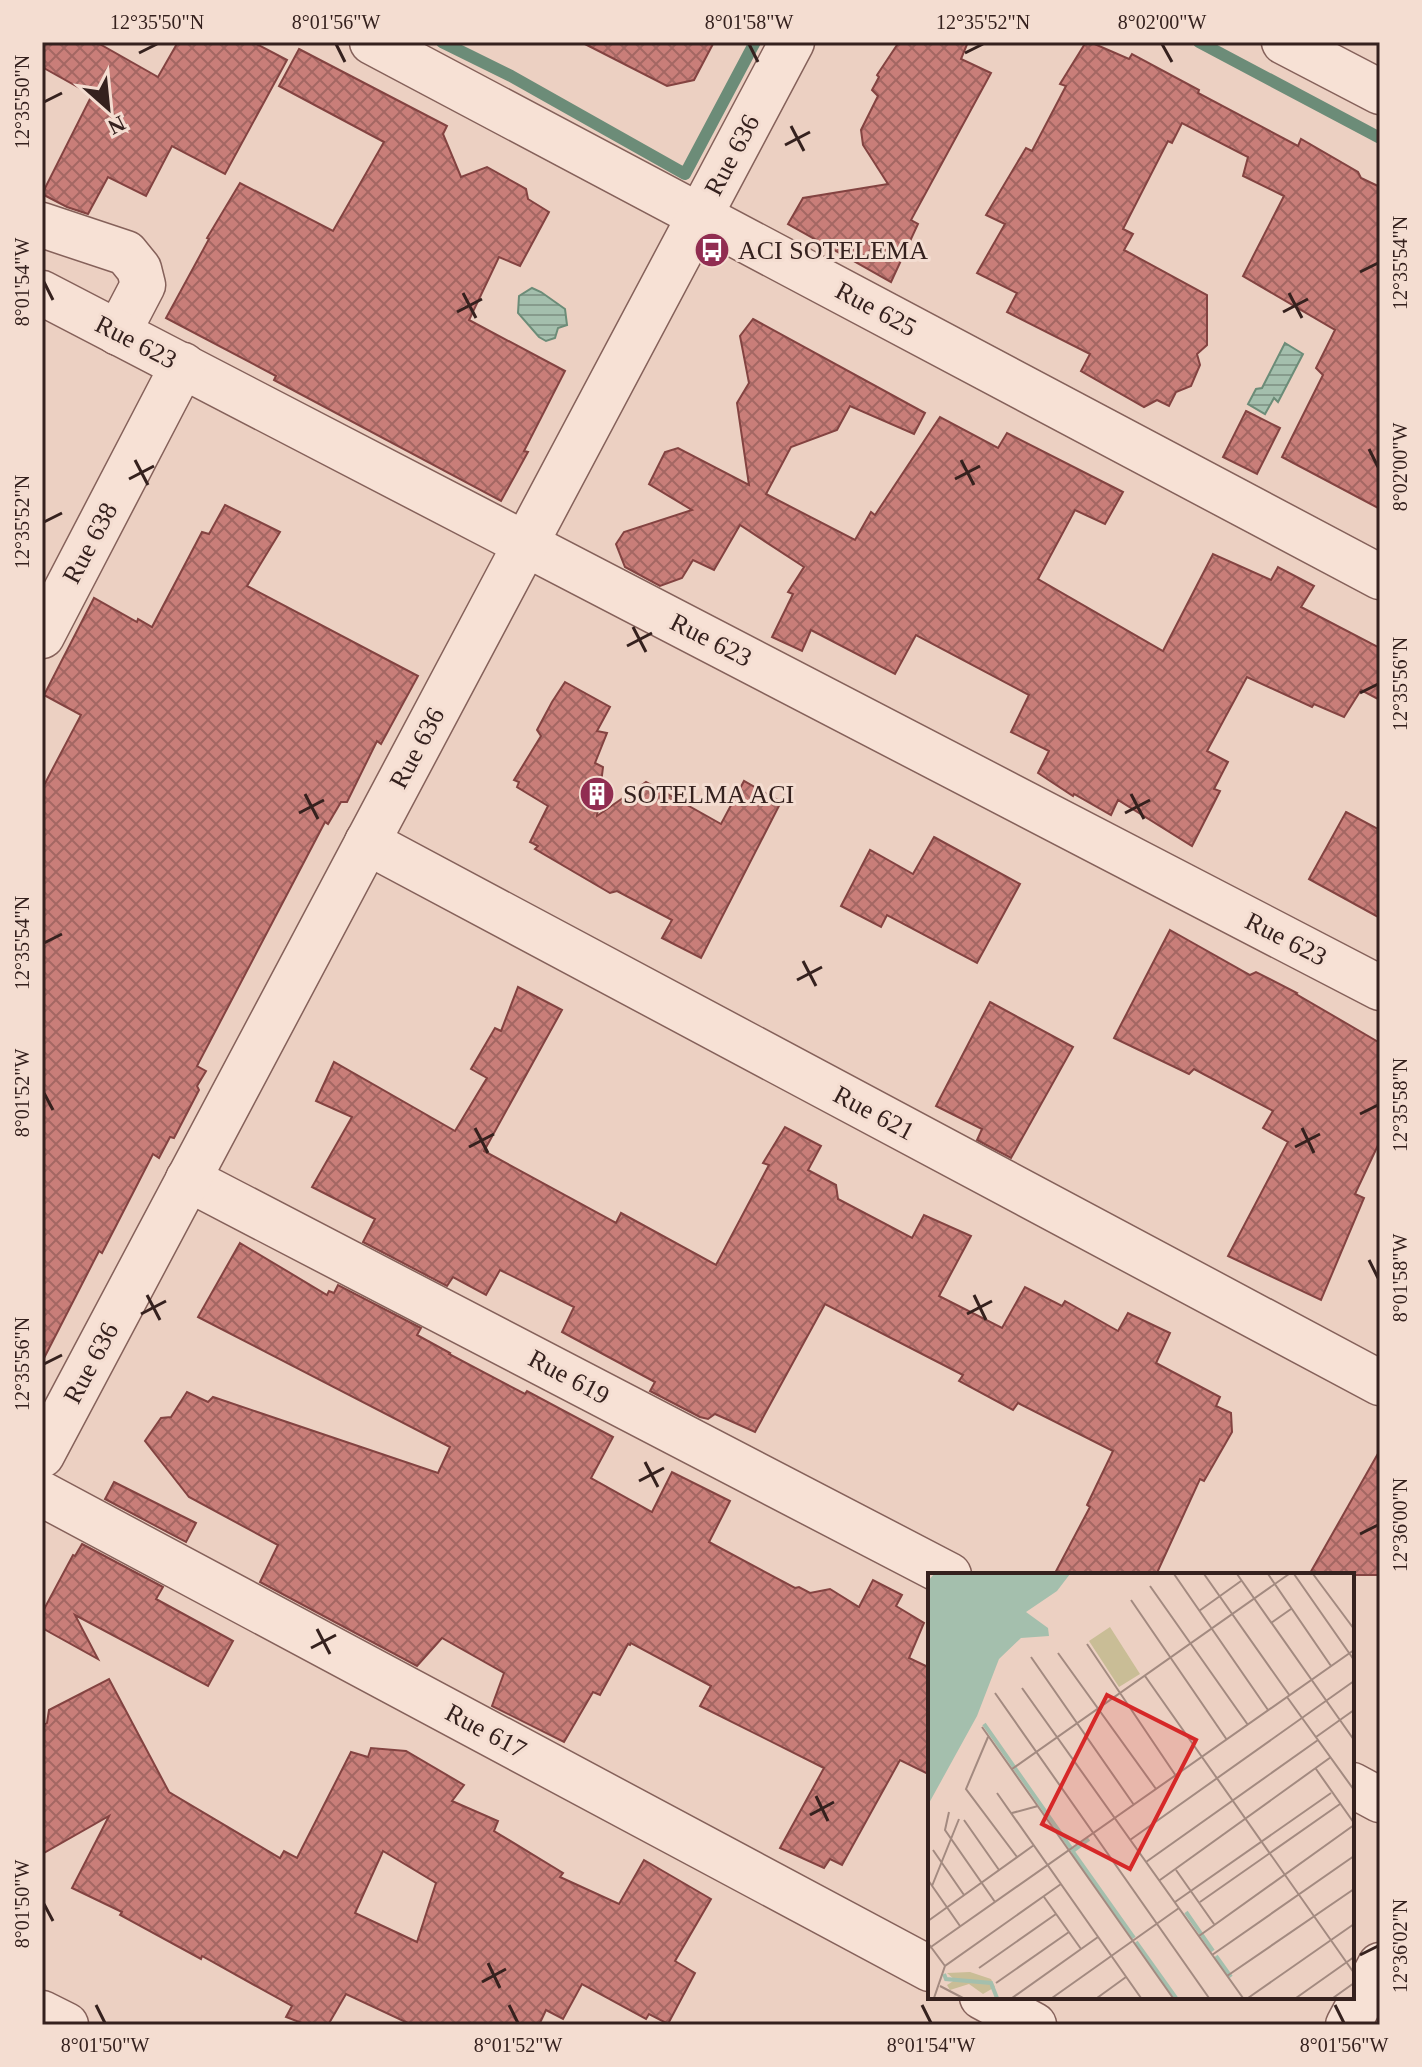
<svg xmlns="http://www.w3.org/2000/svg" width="1422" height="2067" font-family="Georgia,serif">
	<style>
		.water { fill: url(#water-rules); stroke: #6c8c78; stroke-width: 2 }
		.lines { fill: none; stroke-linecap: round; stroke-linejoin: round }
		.stream { stroke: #6c8c78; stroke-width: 12 }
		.building { fill: url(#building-cross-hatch); stroke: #834341; stroke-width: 2; fill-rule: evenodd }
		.minor-casing { stroke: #85615a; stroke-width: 47 }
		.minor { stroke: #f7e1d5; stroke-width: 44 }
		.ticks { fill: none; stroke: #35211e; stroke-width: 3 }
		.labels { text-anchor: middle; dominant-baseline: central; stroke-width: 6; stroke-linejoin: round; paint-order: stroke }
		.street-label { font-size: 26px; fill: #35211e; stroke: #f4ddd1 }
		.poi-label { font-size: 26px; fill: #35211e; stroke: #f4ddd1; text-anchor: start }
		.inset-river { fill: none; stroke: #a4bfad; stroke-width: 4 }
		.inset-road { fill: none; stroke: #a38a80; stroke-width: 2 }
		.view { fill: #d62828; fill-opacity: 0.15; stroke: #d62828; stroke-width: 4 }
		.inset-edge { fill: none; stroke: #35211e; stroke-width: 4 }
		.neatline { fill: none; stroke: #35211e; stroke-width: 3 }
		.ticks-label { font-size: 20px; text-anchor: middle; fill: #35211e }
	</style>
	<defs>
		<pattern id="water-rules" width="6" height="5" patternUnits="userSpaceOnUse" patternTransform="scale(2)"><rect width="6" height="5" fill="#a4bfad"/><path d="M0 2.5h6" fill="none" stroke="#869b8c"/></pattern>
		<pattern id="building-cross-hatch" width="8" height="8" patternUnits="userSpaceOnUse" patternTransform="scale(2)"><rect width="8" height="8" fill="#c97e79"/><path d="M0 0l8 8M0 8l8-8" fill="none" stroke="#a46763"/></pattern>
	</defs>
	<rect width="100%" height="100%" fill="#ecd0c2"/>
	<!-- water -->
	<g class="water">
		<path d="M 532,288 L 541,292 L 565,309 L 567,325 L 558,328 L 555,338 L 546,341 L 539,337 L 518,313 L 519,296 Z"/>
		<path d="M 1285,343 L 1303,354 L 1278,402 L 1274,398 L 1265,414 L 1248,404 L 1256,389 L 1262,388 Z"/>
	</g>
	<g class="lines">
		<!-- stream -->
		<g class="stream">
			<path d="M 442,42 L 511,76 L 685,174 L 755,42"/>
			<path d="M 1199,42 L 1380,138"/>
		</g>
	</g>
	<!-- building -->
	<g class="building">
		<path d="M 42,42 L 96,42 L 158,77 L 178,42 L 253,42 L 287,60 L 225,174 L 172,146 L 146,196 L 108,177 L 88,214 L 67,207 L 42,194 L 92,95 L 42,67 Z"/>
		<path d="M 581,42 L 714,42 L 694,80 L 667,86 Z"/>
		<path d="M 899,42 L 968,42 L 961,59 L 991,73 L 911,220 L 918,224 L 891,282 L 788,224 L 803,198 L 888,184 L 863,145 L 861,130 L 878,96 L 872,90 L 879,77 L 877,75 Z"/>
		<path d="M 1086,42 L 1090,42 L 1129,59 L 1132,54 L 1199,90 L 1198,93 L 1298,146 L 1301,139 L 1358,172 L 1361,178 L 1380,187 L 1380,509 L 1282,457 L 1323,375 L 1316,368 L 1335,330 L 1243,276 L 1284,196 L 1243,176 L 1248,157 L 1182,123 L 1172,143 L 1168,141 L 1123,229 L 1133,234 L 1124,250 L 1207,295 L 1207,345 L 1197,354 L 1200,365 L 1191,386 L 1176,392 L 1169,406 L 1157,400 L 1144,407 L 1081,371 L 1090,354 L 1007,312 L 1017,293 L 977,273 L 1005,224 L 986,215 L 1026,148 L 1032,151 L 1066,86 L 1060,84 Z"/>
		<path d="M 299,49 L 447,126 L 443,134 L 461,177 L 487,167 L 526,189 L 528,199 L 549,212 L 520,266 L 499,257 L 469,320 L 565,371 L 524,451 L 528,452 L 501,501 L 274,380 L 276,376 L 166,318 L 209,239 L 207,238 L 240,183 L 333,231 L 384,142 L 279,86 Z"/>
		<path d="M 753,319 L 925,413 L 914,434 L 850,406 L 837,430 L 791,447 L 766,494 L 855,540 L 871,512 L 875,515 L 940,417 L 998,448 L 1007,433 L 1123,492 L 1105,524 L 1075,510 L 1038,579 L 1163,651 L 1213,554 L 1271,580 L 1278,567 L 1314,586 L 1301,607 L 1380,648 L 1380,700 L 1361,690 L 1344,717 L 1314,704 L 1312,707 L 1247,677 L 1207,751 L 1228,762 L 1214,789 L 1220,791 L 1192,846 L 1118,800 L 1111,815 L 1074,794 L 1073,796 L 1038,773 L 1049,751 L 1011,732 L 1029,695 L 916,635 L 895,674 L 811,630 L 802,651 L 772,637 L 793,594 L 788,592 L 804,567 L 740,525 L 714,570 L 693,560 L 682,578 L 660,586 L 625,567 L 616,544 L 624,532 L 692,510 L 649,484 L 665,452 L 678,448 L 749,485 L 737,403 L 749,383 L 740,336 Z"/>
		<path d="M 1246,411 L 1280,428 L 1257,474 L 1223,457 Z"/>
		<path d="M 225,505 L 280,532 L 247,586 L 418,676 L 381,744 L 377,741 L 347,802 L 341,802 L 328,824 L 325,822 L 197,1066 L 206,1071 L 197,1086 L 199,1090 L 174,1138 L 170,1137 L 159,1158 L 153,1154 L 102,1253 L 99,1251 L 42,1362 L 42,789 L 81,715 L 44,695 L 94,598 L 137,622 L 138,619 L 152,627 L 202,532 L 209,534 Z"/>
		<path d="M 565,682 L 610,707 L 597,731 L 607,733 L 595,763 L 603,767 L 597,816 L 646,782 L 721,824 L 744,781 L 781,802 L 701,958 L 662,938 L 672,920 L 617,891 L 610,893 L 535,849 L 538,846 L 530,842 L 548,806 L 517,787 L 519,782 L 514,780 L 541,736 L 537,730 L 552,702 Z"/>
		<path d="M 1346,812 L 1380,830 L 1380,918 L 1309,879 Z"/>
		<path d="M 934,837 L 1020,884 L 977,963 L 887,915 L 881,927 L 841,906 L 870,850 L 913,874 Z"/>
		<path d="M 1170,930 L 1250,975 L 1256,972 L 1297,993 L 1296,994 L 1380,1043 L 1380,1141 L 1355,1194 L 1364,1198 L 1321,1300 L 1228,1256 L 1288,1142 L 1263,1128 L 1273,1111 L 1194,1069 L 1189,1074 L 1114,1038 Z"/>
		<path d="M 518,987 L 562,1010 L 484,1151 L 616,1223 L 621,1213 L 716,1265 L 769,1165 L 763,1163 L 785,1127 L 821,1146 L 808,1170 L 836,1185 L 838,1199 L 912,1238 L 924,1215 L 971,1236 L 939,1296 L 1002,1328 L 1025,1287 L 1062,1306 L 1065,1301 L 1118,1331 L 1128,1313 L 1170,1333 L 1156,1363 L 1220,1397 L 1216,1406 L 1231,1413 L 1232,1432 L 1204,1481 L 1200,1479 L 1156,1575 L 1054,1575 L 1090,1507 L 1087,1505 L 1113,1451 L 1018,1403 L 1013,1410 L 959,1381 L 963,1375 L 825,1304 L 755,1432 L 715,1414 L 708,1419 L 700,1417 L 650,1391 L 655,1382 L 562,1332 L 574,1307 L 500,1270 L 486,1295 L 453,1277 L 447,1286 L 363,1242 L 375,1219 L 312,1187 L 352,1117 L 316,1101 L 334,1062 L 455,1131 L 487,1078 L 471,1069 L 495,1028 L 501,1031 Z"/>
		<path d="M 990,1002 L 1073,1047 L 1011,1158 L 977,1140 L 982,1129 L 936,1106 Z"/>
		<path d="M 240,1243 L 327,1295 L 329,1291 L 334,1293 L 338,1285 L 421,1328 L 417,1335 L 450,1353 L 449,1354 L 525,1394 L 527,1391 L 613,1437 L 591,1478 L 652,1512 L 672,1472 L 730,1501 L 709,1542 L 795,1588 L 799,1587 L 810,1593 L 830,1589 L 859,1607 L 873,1580 L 902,1595 L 896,1606 L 924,1623 L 909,1658 L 930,1668 L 930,1775 L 900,1760 L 842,1865 L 830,1859 L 824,1868 L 780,1848 L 824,1768 L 700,1706 L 711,1686 L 631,1643 L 630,1645 L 628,1644 L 600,1695 L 593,1692 L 564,1742 L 492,1706 L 504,1673 L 442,1638 L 417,1666 L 260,1582 L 278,1545 L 189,1497 L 145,1441 L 161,1418 L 171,1417 L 187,1392 L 208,1402 L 213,1397 L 438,1473 L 450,1447 L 198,1317 Z"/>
		<path d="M 1380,1450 L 1380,1575 L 1309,1575 Z"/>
		<path d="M 114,1482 L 196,1523 L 186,1542 L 105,1499 Z"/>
		<path d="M 82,1544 L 163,1587 L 156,1599 L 233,1641 L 208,1686 L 75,1615 L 98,1659 L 42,1628 L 42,1613 L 73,1555 L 75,1556 Z"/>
		<path d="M 109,1679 L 169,1792 L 280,1858 L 284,1851 L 297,1858 L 351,1752 L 368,1757 L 371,1748 L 406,1751 L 464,1785 L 452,1801 L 498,1821 L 494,1831 L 563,1873 L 560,1877 L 619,1904 L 644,1860 L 711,1899 L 675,1961 L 695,1973 L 668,2024 L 649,2014 L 646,2019 L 582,1984 L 563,2019 L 546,2010 L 539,2025 L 412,2025 L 346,1994 L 328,2025 L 307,2025 L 286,2017 L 292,2006 L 202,1956 L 201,1959 L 120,1915 L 122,1912 L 72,1888 L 109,1816 L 42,1854 L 42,1726 L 47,1723 L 49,1710 ZM 383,1851 L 436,1883 L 417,1942 L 355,1913 Z"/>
	</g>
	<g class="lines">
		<defs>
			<g id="minor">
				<path d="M 372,42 L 1380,577"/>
				<path d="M 1284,42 L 1380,92"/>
				<path d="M 42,225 L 126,253 L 139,269 L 143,285 L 118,333"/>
				<path d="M 42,293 L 1380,988"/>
				<path d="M 42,636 L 183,365"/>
				<path d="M 367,842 L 1380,1383"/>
				<path d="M 188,1179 L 949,1575"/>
				<path d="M 42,1455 L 792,42"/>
				<path d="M 42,1494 L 930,1969"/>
				<path d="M 1352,1785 L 1380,1800"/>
				<path d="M 982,1997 L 1034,2025"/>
				<path d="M 42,2013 L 66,2025"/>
				<path d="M 1348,2025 L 1380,1965"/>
			</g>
		</defs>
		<!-- minor casing -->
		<use href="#minor" class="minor-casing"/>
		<!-- minor -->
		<use href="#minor" class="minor"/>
	</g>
	<!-- ticks -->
	<path class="ticks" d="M 336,44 L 345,62M 749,44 L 758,62M 1162,44 L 1172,62M 139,53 L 157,44M 965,53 L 983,44M 44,102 L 62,93M 791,126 L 804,151M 785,145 L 810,132M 1360,272 L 1378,263M 44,282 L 53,300M 463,293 L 476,318M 1289,293 L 1302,318M 457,312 L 482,299M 1283,312 L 1308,299M 1369,449 L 1378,467M 135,460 L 148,485M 961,460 L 974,485M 129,479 L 154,466M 955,479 L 980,466M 44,522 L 62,513M 633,627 L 646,652M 627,646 L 652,633M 1360,693 L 1378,684M 305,794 L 318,819M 1131,794 L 1144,819M 299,813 L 324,800M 1125,813 L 1150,800M 44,943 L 62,934M 803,961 L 816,986M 797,980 L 822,967M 44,1093 L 53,1110M 1360,1114 L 1378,1105M 475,1128 L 488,1153M 1302,1128 L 1314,1153M 469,1147 L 494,1134M 1295,1147 L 1320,1134M 1369,1260 L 1378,1278M 147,1295 L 160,1320M 974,1295 L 986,1320M 141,1314 L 166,1301M 967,1314 L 992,1301M 44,1364 L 62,1355M 645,1462 L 658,1487M 639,1481 L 664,1468M 1360,1534 L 1378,1525M 317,1629 L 330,1654M 311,1648 L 336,1635M 816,1796 L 828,1821M 810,1815 L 834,1802M 44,1904 L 53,1921M 1360,1955 L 1378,1946M 488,1963 L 500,1988M 482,1982 L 506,1969M 96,2005 L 105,2023M 509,2005 L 518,2023M 922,2005 L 931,2023M 1335,2005 L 1344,2023"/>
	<!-- icons -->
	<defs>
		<symbol id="bus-disc" viewBox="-11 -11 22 22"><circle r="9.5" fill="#912d51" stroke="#f4ddd1"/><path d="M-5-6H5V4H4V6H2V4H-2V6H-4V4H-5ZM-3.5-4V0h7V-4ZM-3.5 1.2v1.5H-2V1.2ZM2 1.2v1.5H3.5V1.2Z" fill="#fff"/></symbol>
		<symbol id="building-disc" viewBox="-11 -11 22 22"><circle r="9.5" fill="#912d51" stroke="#f4ddd1"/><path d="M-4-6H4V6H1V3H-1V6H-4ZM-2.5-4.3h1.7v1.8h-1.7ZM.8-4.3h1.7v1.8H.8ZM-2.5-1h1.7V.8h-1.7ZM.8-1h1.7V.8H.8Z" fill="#fff"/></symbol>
	</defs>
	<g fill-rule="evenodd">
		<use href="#bus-disc" x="692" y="230" width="40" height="40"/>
		<use href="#building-disc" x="577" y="774" width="40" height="40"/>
	</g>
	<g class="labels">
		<!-- street labels -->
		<g class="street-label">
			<text transform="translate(732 155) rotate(-62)">Rue 636</text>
			<text transform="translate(876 309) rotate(28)">Rue 625</text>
			<text transform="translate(136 342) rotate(27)">Rue 623</text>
			<text transform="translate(90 543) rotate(-62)">Rue 638</text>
			<text transform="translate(711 640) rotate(27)">Rue 623</text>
			<text transform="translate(417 748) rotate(-62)">Rue 636</text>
			<text transform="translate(1286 939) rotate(27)">Rue 623</text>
			<text transform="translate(874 1113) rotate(28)">Rue 621</text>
			<text transform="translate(91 1363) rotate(-62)">Rue 636</text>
			<text transform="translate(569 1377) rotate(28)">Rue 619</text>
			<text transform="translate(486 1731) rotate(28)">Rue 617</text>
		</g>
		<!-- poi labels -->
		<g class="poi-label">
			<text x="738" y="250">ACI SOTELEMA</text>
			<text x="623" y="794">SOTELMA ACI</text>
		</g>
	</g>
	<!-- overview -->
	<g transform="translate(928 1573)">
		<rect width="426" height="426" fill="#ecd0c2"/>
		<path d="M 42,399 L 63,406 L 67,414 L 55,421 L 41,411 L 22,417 L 19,412 L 27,407 L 19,400 Z" fill="#c9bd96"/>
		<path d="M 182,54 L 212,101 L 191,114 L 161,68 Z" fill="#c9bd96"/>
		<path d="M 6,1 L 142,1 L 129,18 L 98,39 L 120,55 L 121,63 L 93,65 L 71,86 L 49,143 L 0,232 L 0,8 Z" fill="#a4bfad"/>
		<path class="inset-river" d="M 56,151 L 145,278 L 161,266M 145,279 L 206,365M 258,339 L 285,378M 208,369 L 248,425M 288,383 L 303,404M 16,401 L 18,406 L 63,410 L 69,425"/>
		<path class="inset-road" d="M 246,1 L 340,137M 276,1 L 362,123M 309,1 L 426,167M 340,1 L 403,93M 366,1 L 426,87M 385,1 L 426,56M 222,13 L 320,152M 203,27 L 299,167M 271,38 L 313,8M 343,50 L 363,36M 159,71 L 248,203M 130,80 L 228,216M 103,84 L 206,232M 217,103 L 426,400M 94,115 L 315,425M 67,120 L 281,425M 359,124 L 426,217M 54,154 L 245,425M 60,164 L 38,216 L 89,284M 388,164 L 426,137M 84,196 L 361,1M 388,196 L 426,250M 69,220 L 213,425M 21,239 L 17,257 L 67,329M 84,240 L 110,233M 36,247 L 71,297M 202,267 L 426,108M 5,277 L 36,322M 218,289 L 390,167M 248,297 L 286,351M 0,307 L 32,353M 232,307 L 403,184M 4,313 L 31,246M 116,324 L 153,376M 247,329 L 403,220M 272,329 L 412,231M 0,348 L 106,272M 271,363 L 426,252M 0,370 L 17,393M 0,376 L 426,77M 284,382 L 426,283M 51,395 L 128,341M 299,403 L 426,316M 68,410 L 141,359M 12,413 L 35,425M 6,425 L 17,393 L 133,311M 84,425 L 170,364M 124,425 L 251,335M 169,425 L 198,404M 320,425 L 426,351M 368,425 L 426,384M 405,425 L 426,410"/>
		<path class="view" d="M 179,122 L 268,167 L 202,296 L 114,251 Z"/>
		<rect width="426" height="426" class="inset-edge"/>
	</g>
	<!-- border -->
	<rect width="1422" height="2067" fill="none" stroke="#f4ddd1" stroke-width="88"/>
	<!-- north arrow -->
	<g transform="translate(108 108) rotate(153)" stroke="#f4ddd1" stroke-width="6" paint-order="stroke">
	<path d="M0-6L14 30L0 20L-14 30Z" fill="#35211e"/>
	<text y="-12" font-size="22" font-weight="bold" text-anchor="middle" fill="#35211e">N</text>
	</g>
	<rect x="44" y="44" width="1334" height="1979" class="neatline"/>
	<g class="ticks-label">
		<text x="157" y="29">12°35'50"N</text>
		<text x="336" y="29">8°01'56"W</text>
		<text x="749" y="29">8°01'58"W</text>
		<text x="983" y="29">12°35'52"N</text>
		<text x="1162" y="29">8°02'00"W</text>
		<text transform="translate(22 102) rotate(-90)" y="7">12°35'50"N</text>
		<text transform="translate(1400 263) rotate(-90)" y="7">12°35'54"N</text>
		<text transform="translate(22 282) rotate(-90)" y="7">8°01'54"W</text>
		<text transform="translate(1400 467) rotate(-90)" y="7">8°02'00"W</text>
		<text transform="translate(22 522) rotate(-90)" y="7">12°35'52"N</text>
		<text transform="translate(1400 684) rotate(-90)" y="7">12°35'56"N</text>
		<text transform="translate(22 943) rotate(-90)" y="7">12°35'54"N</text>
		<text transform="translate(22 1093) rotate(-90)" y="7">8°01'52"W</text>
		<text transform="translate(1400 1105) rotate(-90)" y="7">12°35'58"N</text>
		<text transform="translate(1400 1278) rotate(-90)" y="7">8°01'58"W</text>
		<text transform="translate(22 1364) rotate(-90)" y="7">12°35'56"N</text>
		<text transform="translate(1400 1525) rotate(-90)" y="7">12°36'00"N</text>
		<text transform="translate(22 1904) rotate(-90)" y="7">8°01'50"W</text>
		<text transform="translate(1400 1946) rotate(-90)" y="7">12°36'02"N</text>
		<text x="105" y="2052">8°01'50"W</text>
		<text x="518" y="2052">8°01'52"W</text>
		<text x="931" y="2052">8°01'54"W</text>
		<text x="1344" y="2052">8°01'56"W</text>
	</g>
</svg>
